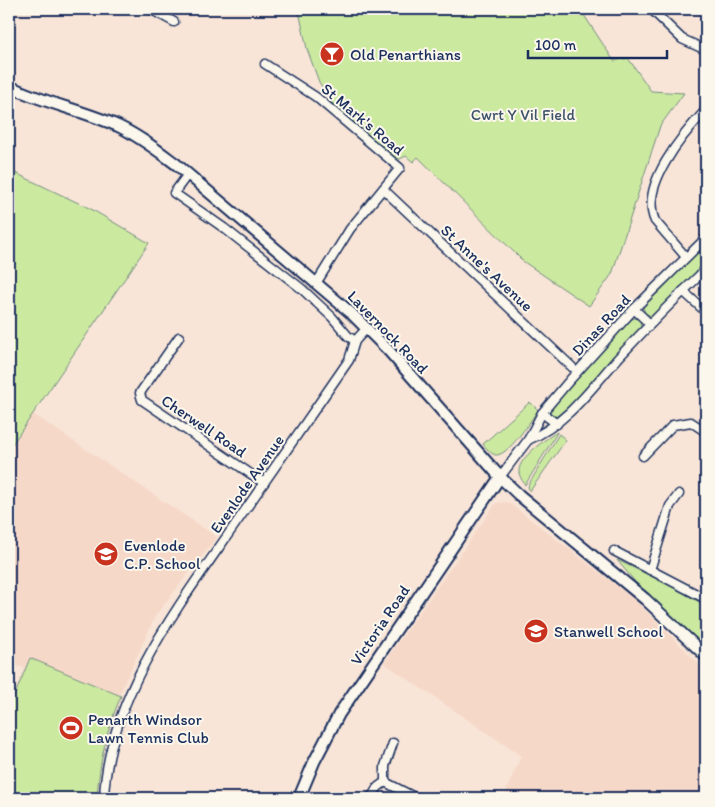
<svg xmlns="http://www.w3.org/2000/svg" width="715" height="807" font-family="Itim,sans-serif">
	<style>
		.built { fill: #f6d8c8 }
		.green { fill: #cce9a0; stroke: #748c7f }
		.lines { fill: none; stroke-linecap: round; stroke-linejoin: round }
		.street-casing { stroke: #1b2f5e; stroke-width: 11 }
		.secondary-casing { stroke: #1b2f5e; stroke-width: 14 }
		.street { stroke: #fbf7ec; stroke-width: 8 }
		.secondary { stroke: #fbf7ec; stroke-width: 10 }
		.labels { text-anchor: middle; dominant-baseline: central; stroke-width: 4; stroke-linejoin: round; paint-order: stroke }
		.poi-label { font-size: 16px; fill: #1b2f5e; stroke: #fbf7ec; text-anchor: start }
		.park-label { font-size: 16px; fill: #3e546b; stroke: #fbf7ec }
		.street-label { font-size: 16px; fill: #1b2f5e; stroke: #fbf7ec }
	</style>
	<rect width="100%" height="100%" fill="#f8e5d7"/>
	<filter id="ink" filterUnits="userSpaceOnUse"><feTurbulence type="fractalNoise" baseFrequency=".02" numOctaves="2"/><feDisplacementMap in="SourceGraphic" scale="10" xChannelSelector="R" yChannelSelector="G"/><feConvolveMatrix kernelMatrix="1 2 1 2 8 2 1 2 1" color-interpolation-filters="sRGB"/></filter>
	<g filter="url(#ink)">
		<!-- built -->
		<g class="built">
			<path d="M 33,414 L 217,537 L 156,615 L 119,695 L 30,658 L 26,669 L 9,663 L 9,449 Z"/>
			<path d="M 508,502 L 634,599 L 706,671 L 706,798 L 503,798 L 521,756 L 384,663 L 496,503 Z"/>
		</g>
		<!-- green -->
		<g class="green">
			<path d="M 293,9 L 580,9 L 614,61 L 628,58 L 651,91 L 684,93 L 660,126 L 612,274 L 589,306 L 524,262 L 418,157 L 413,162 L 406,156 L 400,159 L 393,158 L 335,108 L 319,82 L 307,49 L 300,16 Z"/>
			<path d="M 9,170 L 91,209 L 149,243 L 9,449 Z"/>
			<path d="M 706,243 L 706,263 L 654,314 L 651,316 L 645,313 L 643,307 L 646,302 Z"/>
			<path d="M 634,318 L 640,320 L 641,327 L 639,330 L 563,415 L 558,418 L 552,415 L 550,412 L 552,406 L 627,322 Z"/>
			<path d="M 530,402 L 538,410 C 531,420 508,457 495,455 C 490,453 486,448 483,444 Z"/>
			<path d="M 557,432 L 557,433 L 525,485 C 523,481 519,477 519,471 C 519,457 546,439 557,432 Z"/>
			<path d="M 559,434 L 566,440 L 530,491 L 528,487 L 529,484 Z"/>
			<path d="M 617,560 L 670,585 L 706,606 L 706,649 L 636,583 Z"/>
			<path d="M 30,658 L 121,696 C 107,728 99,763 97,798 L 9,798 L 9,709 Z"/>
		</g>
		<g class="lines">
			<defs>
				<g id="street">
					<path d="M 150,9 L 174,22"/>
					<path d="M 651,9 L 682,39 L 706,50"/>
					<path d="M 265,64 L 316,97 L 400,168 L 350,229 L 317,282"/>
					<path d="M 188,174 L 174,193 L 224,228 L 302,289 L 332,317 L 348,336 L 355,341"/>
					<path d="M 383,189 L 572,367"/>
					<path d="M 686,257 L 655,221 C 639,186 683,134 706,110"/>
					<path d="M 683,291 L 706,312"/>
					<path d="M 634,309 L 650,324"/>
					<path d="M 179,337 L 140,393 L 142,400 L 264,483"/>
					<path d="M 542,413 L 557,424"/>
					<path d="M 528,440 C 567,424 592,387 620,356 C 648,326 677,297 706,269"/>
					<path d="M 643,456 L 673,425 L 691,422 L 706,432"/>
					<path d="M 500,477 L 528,440 L 542,413 L 569,381 L 634,309 L 706,238"/>
					<path d="M 614,551 L 706,599"/>
					<path d="M 650,570 L 670,506 L 679,494"/>
					<path d="M 385,782 L 385,766 L 393,743"/>
					<path d="M 104,798 C 108,693 184,599 241,516 C 277,464 313,412 349,360 L 355,341 L 367,328"/>
					<path d="M 371,798 L 378,787 L 385,782 L 416,798"/>
				</g>
				<g id="secondary">
					<path d="M 9,86 C 44,103 82,110 118,126 C 139,136 157,150 176,164 L 351,313 L 389,351 L 500,477 L 519,495 L 645,599 L 706,656"/>
					<path d="M 299,798 L 314,762 L 339,714 L 500,477"/>
				</g>
			</defs>
			<!-- street casing -->
			<use href="#street" class="street-casing"/>
			<!-- secondary casing -->
			<use href="#secondary" class="secondary-casing"/>
			<!-- street -->
			<use href="#street" class="street"/>
			<!-- secondary -->
			<use href="#secondary" class="secondary"/>
		</g>
	</g>
	<!-- icons -->
	<defs>
		<symbol id="bar-disc" viewBox="-11 -11 22 22"><circle r="9.5" fill="#c8321e" stroke="#fbf7ec"/><path d="M-6-5H6L.8 .8V4.5H3.5V6h-7V4.5H-.8V.8Z" fill="#fff"/></symbol>
		<symbol id="school-disc" viewBox="-11 -11 22 22"><circle r="9.5" fill="#c8321e" stroke="#fbf7ec"/><path d="M0-5L7-2L0 1L-7-2ZM-4 1L0 2.5L4 1V4Q0 6-4 4Z" fill="#fff"/></symbol>
		<symbol id="stadium-disc" viewBox="-11 -11 22 22"><circle r="9.5" fill="#c8321e" stroke="#fbf7ec"/><path d="M0-5a6.5 5 0 1 0 0 10a6.5 5 0 1 0 0-10ZM-3.5-1.8h7v3.6h-7Z" fill="#fff"/></symbol>
	</defs>
	<g fill-rule="evenodd">
		<use href="#bar-disc" x="318" y="40" width="28" height="28"/>
		<use href="#school-disc" x="92" y="540" width="28" height="28"/>
		<use href="#school-disc" x="522" y="617" width="28" height="28"/>
		<use href="#stadium-disc" x="57" y="714" width="28" height="28"/>
	</g>
	<g class="labels">
		<!-- poi labels -->
		<g class="poi-label">
			<text x="350" y="54">Old Penarthians</text>
			<text x="124" y="545">Evenlode<tspan x="124" dy="18">C.P. School</tspan></text>
			<text x="554" y="631">Stanwell School</text>
			<text x="88" y="719">Penarth Windsor<tspan x="88" dy="18">Lawn Tennis Club</tspan></text>
		</g>
		<!-- park labels -->
		<g class="park-label">
			<text x="523" y="114">Cwrt Y Vil Field</text>
		</g>
		<!-- street labels -->
		<g class="street-label">
			<text transform="translate(363 119) rotate(40)">St Mark's Road</text>
			<text transform="translate(487 268) rotate(43)">St Anne's Avenue</text>
			<text transform="translate(601 325) rotate(-47)">Dinas Road</text>
			<text transform="translate(388 332) rotate(46)">Lavernock Road</text>
			<text transform="translate(204 426) rotate(34)">Cherwell Road</text>
			<text transform="translate(247 484) rotate(-55)">Evenlode Avenue</text>
			<text transform="translate(380 625) rotate(-56)">Victoria Road</text>
		</g>
	</g>
	<!-- margin -->
	<rect width="715" height="807" fill="none" stroke="#fbf7ec" stroke-width="30"/>
	<rect x="15" y="15" width="685" height="777" fill="none" stroke="#1b2f5e" stroke-width="2" filter="url(#ink)"/>
	<!-- scale -->
	<path d="M528 50v8h139v-8" fill="none" stroke="#1b2f5e" stroke-width="2.5"/>
	<text x="535" y="50" font-size="15" fill="#1b2f5e" stroke="#fbf7ec" stroke-width="4" paint-order="stroke">100 m</text>
</svg>
